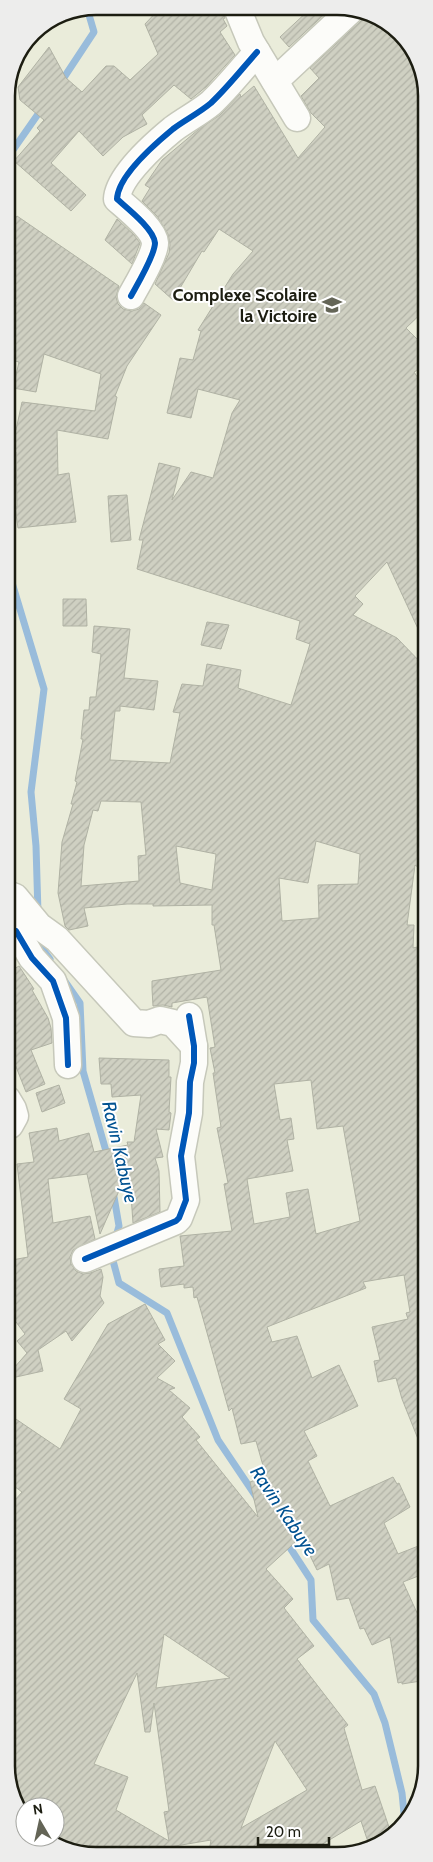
<svg xmlns="http://www.w3.org/2000/svg" width="433" height="1862" font-family="Cabin,sans-serif">
	<style>
		.lines { fill: none; stroke-linecap: round; stroke-linejoin: round }
		.stream { stroke: #99bcdb; stroke-width: 7 }
		.building { fill: url(#building-hatch); stroke: #b0b2a4; fill-rule: evenodd }
		.minor-casing { stroke: #c6c8ba; stroke-width: 29 }
		.minor { stroke: #fcfcf9; stroke-width: 26 }
		.cycleway-casing { stroke: #fff; stroke-width: 9 }
		.cycleway { stroke: #0057b8; stroke-width: 6 }
		.labels { text-anchor: middle; dominant-baseline: central; stroke-width: 4; stroke-linejoin: round; paint-order: stroke }
		.poi-label { font-size: 18px; font-weight: bold; fill: #1c1d11; stroke: #fff; text-anchor: end }
		.water-label { font-size: 19px; font-style: italic; fill: #015291; stroke: #fff }
		.rim { fill: none; stroke: #1c1d11; stroke-width: 2.5 }
	</style>
	<defs>
		<pattern id="building-hatch" width="6" height="6" patternUnits="userSpaceOnUse" patternTransform="scale(1.25)"><rect width="6" height="6" fill="#cfd0c2"/><path d="M-1 1l2-2M0 6l6-6M5 7l2-2" fill="none" stroke="#b1b2a6"/></pattern>
	</defs>
	<rect width="100%" height="100%" fill="#eaecda"/>
	<g class="lines">
		<!-- stream -->
		<g class="stream">
			<path d="M 61,82 L 94,32 L 87,8"/>
			<path d="M 6,160 L 43,107"/>
			<path d="M 7,566 L 44,689 L 31,792 L 36,846 L 38,913"/>
			<path d="M 37,937 L 36,940 L 50,959"/>
			<path d="M 64,980 L 80,1003 L 83,1071 L 108,1158"/>
			<path d="M 113,1191 L 119,1226 L 115,1240"/>
			<path d="M 112,1253 L 112,1257 L 119,1283 L 167,1313 L 218,1440 L 257,1498"/>
			<path d="M 285,1540 L 311,1580 L 313,1620 L 374,1694 L 385,1723 L 402,1793 L 405,1824"/>
		</g>
	</g>
	<!-- building -->
	<g class="building">
		<path d="M 161,7 L 222,8 L 225,18 L 223,19 L 227,26 L 220,32 L 235,55 L 206,87 L 191,99 L 174,85 L 142,115 L 147,124 L 123,137 L 103,156 L 79,131 L 51,163 L 86,195 L 71,211 L 14,161 L 40,131 L 37,128 L 44,120 L 20,100 L 18,87 L 49,47 L 66,78 L 82,92 L 106,66 L 114,66 L 130,80 L 158,54 L 145,24 Z"/>
		<path d="M 310,9 L 330,9 L 289,47 L 280,37 Z"/>
		<path d="M 366,13 L 404,36 L 426,84 L 426,309 L 406,328 L 426,348 L 426,366 L 414,372 L 426,390 L 426,646 L 387,562 L 355,596 L 363,604 L 353,615 L 397,638 L 426,668 L 426,873 L 415,865 L 407,925 L 414,925 L 413,948 L 426,945 L 426,1236 L 420,1237 L 426,1276 L 426,1366 L 419,1367 L 422,1386 L 426,1385 L 426,1459 L 402,1399 L 396,1378 L 378,1382 L 374,1361 L 380,1360 L 372,1327 L 408,1319 L 406,1313 L 410,1312 L 404,1275 L 363,1282 L 366,1288 L 267,1327 L 272,1342 L 297,1336 L 312,1378 L 339,1365 L 358,1406 L 304,1431 L 317,1456 L 308,1461 L 330,1506 L 393,1477 L 397,1484 L 399,1483 L 410,1507 L 384,1523 L 398,1554 L 426,1543 L 426,1573 L 403,1582 L 418,1615 L 427,1613 L 427,1680 L 402,1684 L 402,1682 L 398,1683 L 390,1637 L 372,1645 L 364,1628 L 360,1629 L 349,1598 L 337,1600 L 329,1564 L 317,1570 L 301,1537 L 266,1569 L 293,1599 L 284,1608 L 314,1646 L 297,1659 L 348,1725 L 344,1728 L 362,1790 L 375,1786 L 391,1833 L 369,1845 L 361,1821 L 316,1848 L 321,1855 L 195,1854 L 210,1846 L 211,1840 L 128,1854 L 78,1854 L 46,1837 L 55,1837 L 55,1807 L 25,1807 L 25,1815 L 7,1778 L 7,1509 L 22,1492 L 7,1481 L 7,1413 L 60,1449 L 81,1409 L 64,1399 L 108,1324 L 145,1304 L 165,1340 L 158,1344 L 175,1361 L 157,1378 L 175,1388 L 169,1390 L 190,1408 L 182,1417 L 200,1437 L 196,1440 L 258,1517 L 250,1482 L 266,1476 L 256,1441 L 241,1444 L 232,1408 L 229,1411 L 197,1297 L 194,1298 L 193,1287 L 184,1288 L 184,1284 L 161,1287 L 159,1269 L 184,1266 L 180,1236 L 232,1231 L 224,1184 L 228,1183 L 217,1128 L 221,1127 L 213,1073 L 215,1073 L 210,1048 L 215,1047 L 207,997 L 172,1003 L 172,1007 L 163,1005 L 153,1006 L 152,989 L 152,981 L 221,970 L 214,925 L 212,925 L 212,905 L 153,906 L 153,904 L 127,904 L 84,908 L 88,926 L 69,930 L 65,926 L 58,893 L 62,842 L 73,804 L 71,804 L 77,782 L 75,781 L 83,739 L 81,739 L 84,710 L 89,710 L 90,697 L 96,697 L 101,654 L 92,652 L 94,626 L 130,629 L 124,678 L 158,681 L 154,710 L 120,706 L 120,711 L 115,711 L 110,760 L 170,763 L 180,713 L 173,712 L 182,684 L 203,686 L 207,664 L 241,670 L 238,688 L 291,705 L 310,644 L 296,639 L 300,621 L 137,569 L 143,540 L 139,540 L 159,463 L 180,468 L 172,500 L 191,472 L 213,478 L 232,413 L 240,400 L 198,389 L 191,418 L 167,413 L 180,358 L 193,360 L 201,331 L 198,330 L 233,274 L 253,251 L 219,229 L 204,252 L 202,251 L 173,300 L 155,284 L 169,253 L 170,245 L 168,234 L 157,216 L 142,201 L 150,188 L 145,185 L 162,160 L 199,129 L 220,115 L 240,94 L 241,97 L 254,86 L 298,158 L 325,127 L 311,113 L 301,96 L 319,78 L 310,68 L 362,20 ZM 101,801 L 141,802 L 146,855 L 138,856 L 139,881 L 81,886 L 84,845 L 93,810 L 98,811 ZM 316,841 L 360,854 L 358,884 L 318,885 L 319,918 L 282,921 L 279,878 L 308,883 ZM 176,846 L 216,854 L 212,890 L 180,883 ZM 311,1080 L 317,1129 L 343,1126 L 360,1221 L 316,1234 L 308,1189 L 286,1193 L 290,1217 L 254,1224 L 247,1179 L 293,1171 L 287,1140 L 294,1139 L 291,1118 L 280,1120 L 274,1084 ZM 164,1634 L 230,1678 L 156,1688 ZM 137,1673 L 145,1732 L 150,1732 L 154,1703 L 169,1811 L 164,1812 L 169,1841 L 116,1810 L 128,1777 L 94,1764 ZM 275,1741 L 307,1790 L 241,1828 Z"/>
		<path d="M 17,216 L 119,286 L 116,297 L 118,304 L 123,309 L 132,311 L 139,309 L 144,303 L 161,315 L 127,366 L 115,396 L 117,397 L 108,439 L 57,430 L 58,475 L 69,473 L 76,522 L 18,528 L 15,507 L 17,507 L 16,452 L 14,452 L 13,430 L 16,430 L 22,402 L 95,411 L 101,374 L 44,354 L 36,392 L 13,388 L 19,362 L 7,359 L 7,338 L 16,302 L 8,301 L 14,242 L 6,237 L 6,231 Z"/>
		<path d="M 117,219 L 134,235 L 140,243 L 132,264 L 105,240 Z"/>
		<path d="M 127,495 L 131,540 L 111,542 L 108,496 Z"/>
		<path d="M 63,599 L 86,599 L 87,626 L 63,626 Z"/>
		<path d="M 207,622 L 229,625 L 221,649 L 201,645 Z"/>
		<path d="M 19,966 L 34,989 L 32,990 L 48,1018 L 51,1028 L 52,1043 L 31,1050 L 45,1084 L 26,1092 L 7,1044 L 7,1009 L 16,1005 L 7,988 L 7,973 Z"/>
		<path d="M 99,1058 L 169,1060 L 169,1077 L 171,1077 L 169,1112 L 171,1113 L 169,1130 L 156,1129 L 163,1157 L 155,1158 L 159,1171 L 160,1212 L 133,1223 L 129,1168 L 100,1234 L 87,1174 L 48,1179 L 53,1223 L 90,1216 L 95,1239 L 73,1250 L 70,1257 L 71,1264 L 76,1271 L 83,1274 L 90,1273 L 101,1269 L 103,1277 L 100,1296 L 104,1303 L 72,1341 L 66,1331 L 38,1350 L 43,1371 L 7,1379 L 7,1376 L 27,1353 L 17,1341 L 25,1334 L 7,1310 L 7,1261 L 28,1257 L 17,1164 L 34,1162 L 29,1133 L 57,1128 L 59,1141 L 89,1133 L 94,1152 L 128,1145 L 127,1142 L 134,1142 L 141,1095 L 112,1097 L 111,1084 L 101,1084 Z"/>
		<path d="M 59,1085 L 65,1103 L 42,1112 L 36,1093 Z"/>
	</g>
	<g class="lines">
		<defs>
			<g id="minor">
				<path d="M 237,8 L 251,42 L 297,118"/>
				<path d="M 275,81 L 352,9"/>
				<path d="M 131,296 C 137,285 155,255 155,243 C 154,229 127,208 117,199 C 118,176 156,143 173,129 C 185,120 199,113 211,103 C 227,88 242,69 257,52"/>
				<path d="M 7,894 L 15,897 L 39,926 L 57,939 L 134,1023 L 149,1024 L 160,1020 L 173,1023 L 194,1046"/>
				<path d="M 7,929 L 16,931 L 32,958 L 53,981 L 66,1018 L 68,1065"/>
				<path d="M 7,1099 L 13,1109 L 15,1116 L 10,1125 L 7,1125"/>
				<path d="M 85,1259 L 176,1221 L 179,1218 L 186,1200 L 181,1156 L 189,1113 L 190,1082 L 194,1063 L 194,1046 L 189,1016"/>
			</g>
		</defs>
		<!-- minor casing -->
		<use href="#minor" class="minor-casing"/>
		<!-- minor -->
		<use href="#minor" class="minor"/>
		<defs>
			<g id="cycleway">
				<path d="M 131,296 C 137,285 155,255 155,243 C 154,229 127,208 117,199 C 118,176 156,143 173,129 C 185,120 199,113 211,103 C 227,88 242,69 257,52"/>
				<path d="M 7,929 L 16,931 L 32,958 L 53,981 L 66,1018 L 68,1065"/>
				<path d="M 85,1259 L 176,1221 L 179,1218 L 186,1200 L 181,1156 L 189,1113 L 190,1082 L 194,1063 L 194,1046 L 189,1016"/>
			</g>
		</defs>
		<!-- cycleway casing -->
		<use href="#cycleway" class="cycleway-casing"/>
		<!-- cycleway -->
		<use href="#cycleway" class="cycleway"/>
	</g>
	<!-- icons -->
	<defs>
		<symbol id="school-bare" viewBox="-9 -9 18 18"><path d="M0-5L7-2L0 1L-7-2ZM-4 1L0 2.5L4 1V4Q0 6-4 4Z" fill="#646557" stroke="#fff" stroke-width="2.5" paint-order="stroke"/></symbol>
	</defs>
	<g fill-rule="evenodd">
		<use href="#school-bare" x="318" y="291" width="28" height="28"/>
	</g>
	<g class="labels">
		<!-- poi labels -->
		<g class="poi-label">
			<text x="317" y="295">Complexe Scolaire<tspan x="317" dy="21">la Victoire</tspan></text>
		</g>
		<!-- water labels -->
		<g class="water-label">
			<text transform="translate(120 1152) rotate(77)">Ravin Kabuye</text>
			<text transform="translate(284 1511) rotate(56)">Ravin Kabuye</text>
		</g>
	</g>
	<!-- crop -->
	<path d="M0 0H433V1862H0ZM96 15H337A81 81 0 0 1 418 96V1766A81 81 0 0 1 337 1847H96A81 81 0 0 1 15 1766V96A81 81 0 0 1 96 15Z" fill="#ededec" fill-rule="evenodd"/>
	<path class="rim" d="M96 15H337A81 81 0 0 1 418 96V1766A81 81 0 0 1 337 1847H96A81 81 0 0 1 15 1766V96A81 81 0 0 1 96 15Z"/>
	<!-- north arrow -->
	<g transform="translate(40 1822) rotate(351)"><circle r="24" fill="#ffffff" stroke="#a4a5a0"/>
	<path d="M0-4L9 19L0 12L-9 19Z" fill="#646557"/>
	<text y="-8" font-size="14" font-weight="bold" text-anchor="middle" fill="#1c1d11">N</text>
	</g>
	<!-- scale -->
	<path d="M258 1837v8h71v-8" fill="none" stroke="#1c1d11" stroke-width="2.5"/>
	<text x="266" y="1837" font-size="15" fill="#1c1d11" stroke="#ffffff" stroke-width="4" paint-order="stroke">20 m</text>
</svg>
